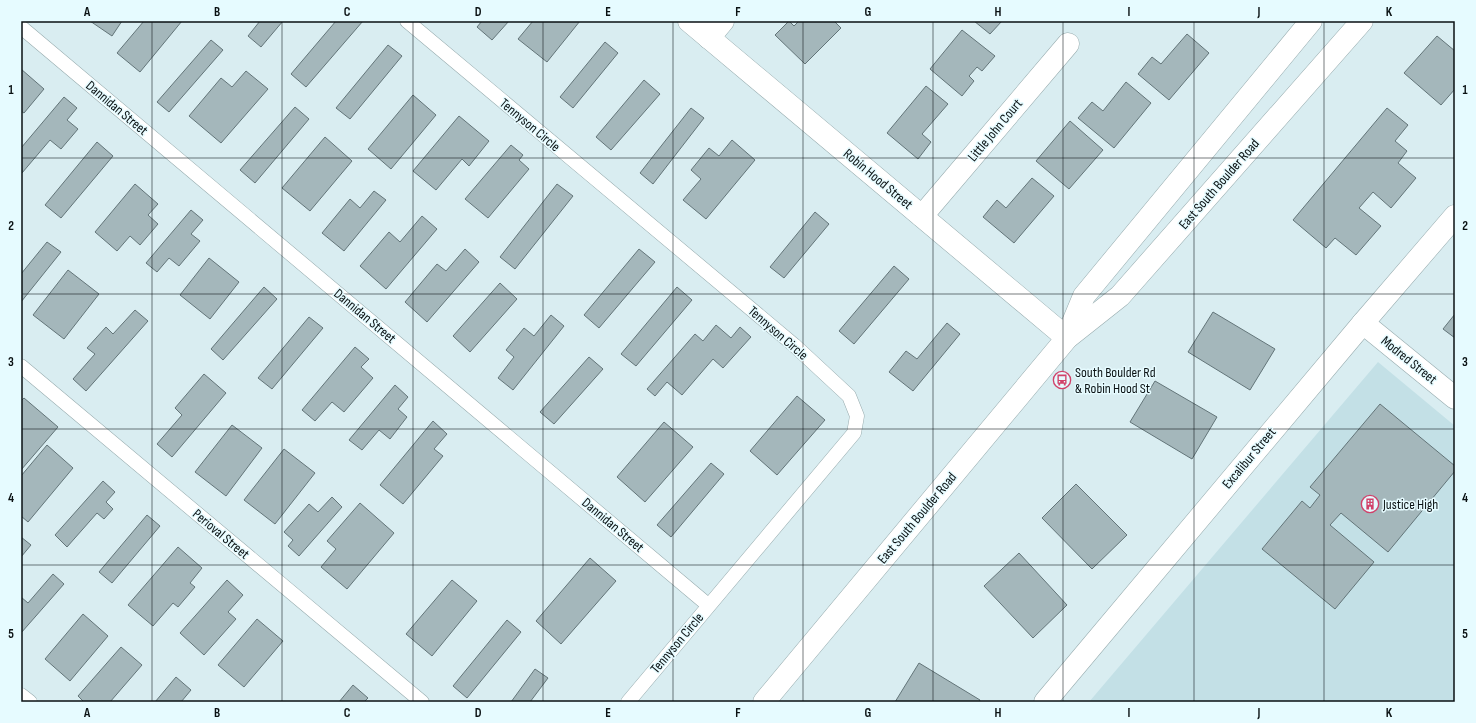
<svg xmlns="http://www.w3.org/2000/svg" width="1476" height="723" font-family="'Sofia Sans Condensed',sans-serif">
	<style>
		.built { fill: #c3e0e6 }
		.building { fill: #a4b7bb; stroke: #637579 }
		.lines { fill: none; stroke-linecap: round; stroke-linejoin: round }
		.service-casing { stroke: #97abae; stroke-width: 15 }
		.minor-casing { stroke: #97abae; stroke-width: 23 }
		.secondary-casing { stroke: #97abae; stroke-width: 23 }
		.service { stroke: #fff; stroke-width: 14 }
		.minor { stroke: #fff; stroke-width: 22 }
		.secondary { stroke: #fff; stroke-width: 22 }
		.grid { fill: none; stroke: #0a1113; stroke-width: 1; stroke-opacity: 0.55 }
		.labels { text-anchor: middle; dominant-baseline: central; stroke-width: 3; stroke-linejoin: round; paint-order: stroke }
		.street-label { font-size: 14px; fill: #0a1113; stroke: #e6fbff }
		.poi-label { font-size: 14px; fill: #0a1113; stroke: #e6fbff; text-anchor: start }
		.neatline { fill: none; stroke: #0a1113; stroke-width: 1.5 }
		.grid-label { font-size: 13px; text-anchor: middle; font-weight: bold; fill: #0a1113 }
	</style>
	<rect width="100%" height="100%" fill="#d9edf1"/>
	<!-- built -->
	<path class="built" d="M 1378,362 L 1455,426 L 1455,702 L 1089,702 Z"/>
	<!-- building -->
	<g class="building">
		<path d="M 90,21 L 122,21 L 112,36 Z"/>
		<path d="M 144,21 L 182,21 L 140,72 L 117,53 Z"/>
		<path d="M 260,21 L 283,21 L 261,47 L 248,36 Z"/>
		<path d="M 336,21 L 363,21 L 306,87 L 291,74 Z"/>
		<path d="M 482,21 L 509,21 L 492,40 L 477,27 Z"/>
		<path d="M 533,21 L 580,21 L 547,62 L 518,39 Z"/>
		<path d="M 789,21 L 794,26 L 799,21 L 834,21 L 841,28 L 805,64 L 775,35 Z"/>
		<path d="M 974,21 L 1002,21 L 990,34 Z"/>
		<path d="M 962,30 L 995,56 L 982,71 L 977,67 L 969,76 L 974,81 L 962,96 L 930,69 Z"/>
		<path d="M 1187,34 L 1209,53 L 1169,100 L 1138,74 L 1152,57 L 1161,64 Z"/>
		<path d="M 1437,36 L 1455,51 L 1455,89 L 1441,105 L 1404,73 Z"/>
		<path d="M 211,40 L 223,50 L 169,112 L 157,102 Z"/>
		<path d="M 605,42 L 618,53 L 573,108 L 560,97 Z"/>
		<path d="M 388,45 L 402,56 L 350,119 L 336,108 Z"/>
		<path d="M 21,69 L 44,89 L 24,113 L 21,111 Z"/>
		<path d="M 246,71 L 268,89 L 221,143 L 189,116 L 221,78 L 232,87 Z"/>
		<path d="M 644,80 L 660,94 L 611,150 L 596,137 Z"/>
		<path d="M 1126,82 L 1151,103 L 1114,148 L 1078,118 L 1092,102 L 1103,111 Z"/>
		<path d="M 926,86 L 948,104 L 922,134 L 931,142 L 918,159 L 887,133 Z"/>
		<path d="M 413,95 L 436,115 L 391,169 L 368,149 Z"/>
		<path d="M 64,97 L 77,108 L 67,120 L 78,129 L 61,149 L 50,140 L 22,173 L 21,148 Z"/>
		<path d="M 295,107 L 309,119 L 255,183 L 240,170 Z"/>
		<path d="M 691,108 L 704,118 L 653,184 L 640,173 Z"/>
		<path d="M 1387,108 L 1408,125 L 1395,141 L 1407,151 L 1398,163 L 1416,178 L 1391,208 L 1373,192 L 1359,208 L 1381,226 L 1356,255 L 1335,238 L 1326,248 L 1293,220 Z"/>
		<path d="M 459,116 L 489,141 L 469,166 L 462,159 L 436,190 L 413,171 Z"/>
		<path d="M 1070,121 L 1103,150 L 1069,189 L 1036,161 Z"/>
		<path d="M 325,137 L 352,161 L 310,211 L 282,188 Z"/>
		<path d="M 732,140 L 755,160 L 706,219 L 683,200 L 701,179 L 691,170 L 709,148 L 719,156 Z"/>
		<path d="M 97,142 L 113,156 L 61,218 L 45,205 Z"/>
		<path d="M 511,145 L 523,155 L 519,160 L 529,169 L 488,218 L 465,199 Z"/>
		<path d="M 1032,178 L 1054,196 L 1014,243 L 983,217 L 997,200 L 1006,208 Z"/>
		<path d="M 135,184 L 158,204 L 148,215 L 158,224 L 140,245 L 130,236 L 117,251 L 95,232 Z"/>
		<path d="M 557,184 L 573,196 L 515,269 L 500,257 Z"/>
		<path d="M 374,191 L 386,200 L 344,251 L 322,233 L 350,199 L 360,208 Z"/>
		<path d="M 191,210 L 203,220 L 191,234 L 200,241 L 179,266 L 169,258 L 157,272 L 146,263 Z"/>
		<path d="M 815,212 L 829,224 L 784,278 L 770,267 Z"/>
		<path d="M 422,216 L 437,229 L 386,289 L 360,266 L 389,232 L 400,242 Z"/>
		<path d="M 47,242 L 61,252 L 21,302 L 21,274 Z"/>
		<path d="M 465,249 L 479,262 L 427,322 L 405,302 L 437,264 L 446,271 Z"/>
		<path d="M 639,249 L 655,262 L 599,328 L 584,315 Z"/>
		<path d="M 209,258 L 239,282 L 210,319 L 180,295 Z"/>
		<path d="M 894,266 L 909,279 L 854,344 L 839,331 Z"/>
		<path d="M 68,270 L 99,294 L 64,339 L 33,315 Z"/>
		<path d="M 500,283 L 517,299 L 470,352 L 453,336 Z"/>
		<path d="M 264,287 L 277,299 L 223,360 L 211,349 Z"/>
		<path d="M 677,287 L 692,300 L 636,366 L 621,354 Z"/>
		<path d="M 135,310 L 148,321 L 86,391 L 73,379 L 95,354 L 87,348 L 106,327 L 113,334 Z"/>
		<path d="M 1213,312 L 1275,349 L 1250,390 L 1188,352 Z"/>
		<path d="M 1455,314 L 1455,338 L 1443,329 Z"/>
		<path d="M 551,315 L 564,326 L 513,390 L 498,378 L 514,357 L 506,350 L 524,328 L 534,336 Z"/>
		<path d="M 309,317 L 323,328 L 272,389 L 258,378 Z"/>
		<path d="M 947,323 L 960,334 L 913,391 L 889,372 L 906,351 L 917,359 Z"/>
		<path d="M 716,325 L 731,338 L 740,327 L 751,337 L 723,368 L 713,359 L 682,395 L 667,382 L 655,396 L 647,389 L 695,334 L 703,341 Z"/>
		<path d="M 355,347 L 369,359 L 361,367 L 373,378 L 344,412 L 332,402 L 315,421 L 302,410 Z"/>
		<path d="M 589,357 L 603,369 L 554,424 L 540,412 Z"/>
		<path d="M 204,374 L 226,393 L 172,457 L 157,444 L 182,415 L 175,408 Z"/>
		<path d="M 1155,381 L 1217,417 L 1192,459 L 1130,422 Z"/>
		<path d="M 395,385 L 408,397 L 398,409 L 407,417 L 390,439 L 379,430 L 362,450 L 349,440 Z"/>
		<path d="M 797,396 L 825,420 L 777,475 L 750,451 Z"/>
		<path d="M 24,398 L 58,427 L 21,470 L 21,401 Z"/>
		<path d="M 1380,404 L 1455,466 L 1455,471 L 1388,552 L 1341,513 L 1330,525 L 1374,562 L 1335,609 L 1262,549 L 1302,501 L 1310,508 L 1320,495 L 1310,487 Z"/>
		<path d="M 433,421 L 447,434 L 434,449 L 443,456 L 403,504 L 380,485 Z"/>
		<path d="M 664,422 L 693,447 L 645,502 L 617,477 Z"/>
		<path d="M 232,425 L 262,448 L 226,496 L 195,472 Z"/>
		<path d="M 47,445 L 73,468 L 28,522 L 21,516 L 21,476 Z"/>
		<path d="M 284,449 L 315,473 L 275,524 L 244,500 Z"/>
		<path d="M 711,463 L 724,474 L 671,537 L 657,525 Z"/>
		<path d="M 103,481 L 115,492 L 106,502 L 113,509 L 104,519 L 97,513 L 67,547 L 55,535 Z"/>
		<path d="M 1076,484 L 1127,535 L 1092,569 L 1042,518 Z"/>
		<path d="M 332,497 L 342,507 L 299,556 L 288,546 L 293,540 L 284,532 L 309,504 L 318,512 Z"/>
		<path d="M 360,503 L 394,533 L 347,589 L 321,567 L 336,549 L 327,541 Z"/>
		<path d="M 147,515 L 160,526 L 112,583 L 99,572 Z"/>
		<path d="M 21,537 L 31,545 L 21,557 Z"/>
		<path d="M 178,547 L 202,568 L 190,583 L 195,587 L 178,607 L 173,603 L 153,626 L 128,605 Z"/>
		<path d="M 1019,553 L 1067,605 L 1033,638 L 984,586 Z"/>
		<path d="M 590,558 L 616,581 L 561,644 L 536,621 Z"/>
		<path d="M 53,574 L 64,584 L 21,633 L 21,597 L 28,603 Z"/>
		<path d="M 227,580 L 243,595 L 228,612 L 236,619 L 204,655 L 180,633 Z"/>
		<path d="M 452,580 L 477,601 L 432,656 L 406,634 Z"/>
		<path d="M 83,614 L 108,636 L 70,681 L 45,659 Z"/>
		<path d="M 257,619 L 283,641 L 244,687 L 218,665 Z"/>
		<path d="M 507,620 L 521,632 L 467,698 L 453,686 Z"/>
		<path d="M 121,647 L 142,665 L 110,702 L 84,702 L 78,696 Z"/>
		<path d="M 919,663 L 980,700 L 979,702 L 895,702 Z"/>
		<path d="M 535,669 L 548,678 L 530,702 L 511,702 Z"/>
		<path d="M 176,677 L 191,690 L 181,702 L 155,702 Z"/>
		<path d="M 353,685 L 368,698 L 364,702 L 339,702 Z"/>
	</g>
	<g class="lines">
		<defs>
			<g id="service">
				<path d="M 407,21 L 794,345 L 849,396 L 857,416 L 854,433 L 628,702"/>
				<path d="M 21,27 L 708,605"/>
				<path d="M 21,366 L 422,702"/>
				<path d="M 21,695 L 30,702"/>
			</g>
			<g id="minor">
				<path d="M 689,21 L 1067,338"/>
				<path d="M 709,38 L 723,21"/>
				<path d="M 922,216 L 1068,44"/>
				<path d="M 1363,323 L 1455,398"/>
				<path d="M 1045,702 L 1363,323 L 1455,216"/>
			</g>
			<g id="secondary">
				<path d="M 1067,337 L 1084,296 L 1311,21"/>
				<path d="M 764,702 L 1067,338 L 1120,296 L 1362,21"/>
			</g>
		</defs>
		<!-- service casing -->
		<use href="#service" class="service-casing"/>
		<!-- minor casing -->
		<use href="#minor" class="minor-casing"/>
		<!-- secondary casing -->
		<use href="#secondary" class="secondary-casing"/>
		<!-- service -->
		<use href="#service" class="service"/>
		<!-- minor -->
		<use href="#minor" class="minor"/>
		<!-- secondary -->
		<use href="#secondary" class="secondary"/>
	</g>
	<!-- grid -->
	<path class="grid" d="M 152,21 L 152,702M 282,21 L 282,702M 413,21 L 413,702M 543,21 L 543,702M 673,21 L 673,702M 803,21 L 803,702M 933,21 L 933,702M 1063,21 L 1063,702M 1194,21 L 1194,702M 1324,21 L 1324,702M 21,158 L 1455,158M 21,294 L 1455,294M 21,429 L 1455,429M 21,565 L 1455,565"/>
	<!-- icons -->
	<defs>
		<symbol id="bus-ring" viewBox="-11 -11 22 22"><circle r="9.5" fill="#e6fbff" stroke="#d1426a" stroke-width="1.5"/><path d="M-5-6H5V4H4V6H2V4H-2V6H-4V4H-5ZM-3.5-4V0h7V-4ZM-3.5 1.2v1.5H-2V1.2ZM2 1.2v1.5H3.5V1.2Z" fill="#d1426a"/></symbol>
		<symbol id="building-ring" viewBox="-11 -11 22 22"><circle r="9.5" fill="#e6fbff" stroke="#d1426a" stroke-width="1.5"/><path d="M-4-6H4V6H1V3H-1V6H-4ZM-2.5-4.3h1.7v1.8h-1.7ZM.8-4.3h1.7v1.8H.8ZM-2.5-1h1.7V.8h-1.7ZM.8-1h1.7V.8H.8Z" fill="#d1426a"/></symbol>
	</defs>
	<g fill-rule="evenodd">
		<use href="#bus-ring" x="1052" y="370" width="20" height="20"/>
		<use href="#building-ring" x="1360" y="494" width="20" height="20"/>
	</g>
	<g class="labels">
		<!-- street labels -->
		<g class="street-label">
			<text transform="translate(117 108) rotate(40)">Dannidan Street</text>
			<text transform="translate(530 125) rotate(40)">Tennyson Circle</text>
			<text transform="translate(995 130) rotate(-50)">Little John Court</text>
			<text transform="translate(878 179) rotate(40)">Robin Hood Street</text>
			<text transform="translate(1219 184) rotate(-49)">East South Boulder Road</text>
			<text transform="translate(365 316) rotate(40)">Dannidan Street</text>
			<text transform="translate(778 333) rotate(41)">Tennyson Circle</text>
			<text transform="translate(1409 360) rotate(39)">Modred Street</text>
			<text transform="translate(1249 458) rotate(-50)">Excalibur Street</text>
			<text transform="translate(917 518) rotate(-50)">East South Boulder Road</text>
			<text transform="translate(613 525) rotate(40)">Dannidan Street</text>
			<text transform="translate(221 534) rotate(40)">Perioval Street</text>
			<text transform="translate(677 643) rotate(-50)">Tennyson Circle</text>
		</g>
		<!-- poi labels -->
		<g class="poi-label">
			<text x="1075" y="372">South Boulder Rd<tspan x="1075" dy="16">&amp; Robin Hood St</tspan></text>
			<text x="1383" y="504">Justice High</text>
		</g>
	</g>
	<!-- border -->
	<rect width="1476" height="723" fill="none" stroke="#e6fbff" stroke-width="44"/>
	<rect x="22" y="22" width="1432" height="679" class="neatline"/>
	<g class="grid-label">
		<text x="87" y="16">A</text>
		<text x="217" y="16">B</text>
		<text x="347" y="16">C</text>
		<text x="478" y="16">D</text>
		<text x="608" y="16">E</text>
		<text x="738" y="16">F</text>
		<text x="868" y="16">G</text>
		<text x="998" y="16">H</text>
		<text x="1129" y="16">I</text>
		<text x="1259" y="16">J</text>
		<text x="1389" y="16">K</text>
		<text x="11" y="94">1</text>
		<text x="1465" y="94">1</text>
		<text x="11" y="230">2</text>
		<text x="1465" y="230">2</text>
		<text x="11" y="366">3</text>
		<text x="1465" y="366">3</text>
		<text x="11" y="502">4</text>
		<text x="1465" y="502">4</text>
		<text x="11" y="638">5</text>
		<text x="1465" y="638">5</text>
		<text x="87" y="717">A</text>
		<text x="217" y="717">B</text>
		<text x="347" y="717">C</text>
		<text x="478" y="717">D</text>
		<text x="608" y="717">E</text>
		<text x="738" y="717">F</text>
		<text x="868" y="717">G</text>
		<text x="998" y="717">H</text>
		<text x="1129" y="717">I</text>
		<text x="1259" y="717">J</text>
		<text x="1389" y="717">K</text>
	</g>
</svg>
